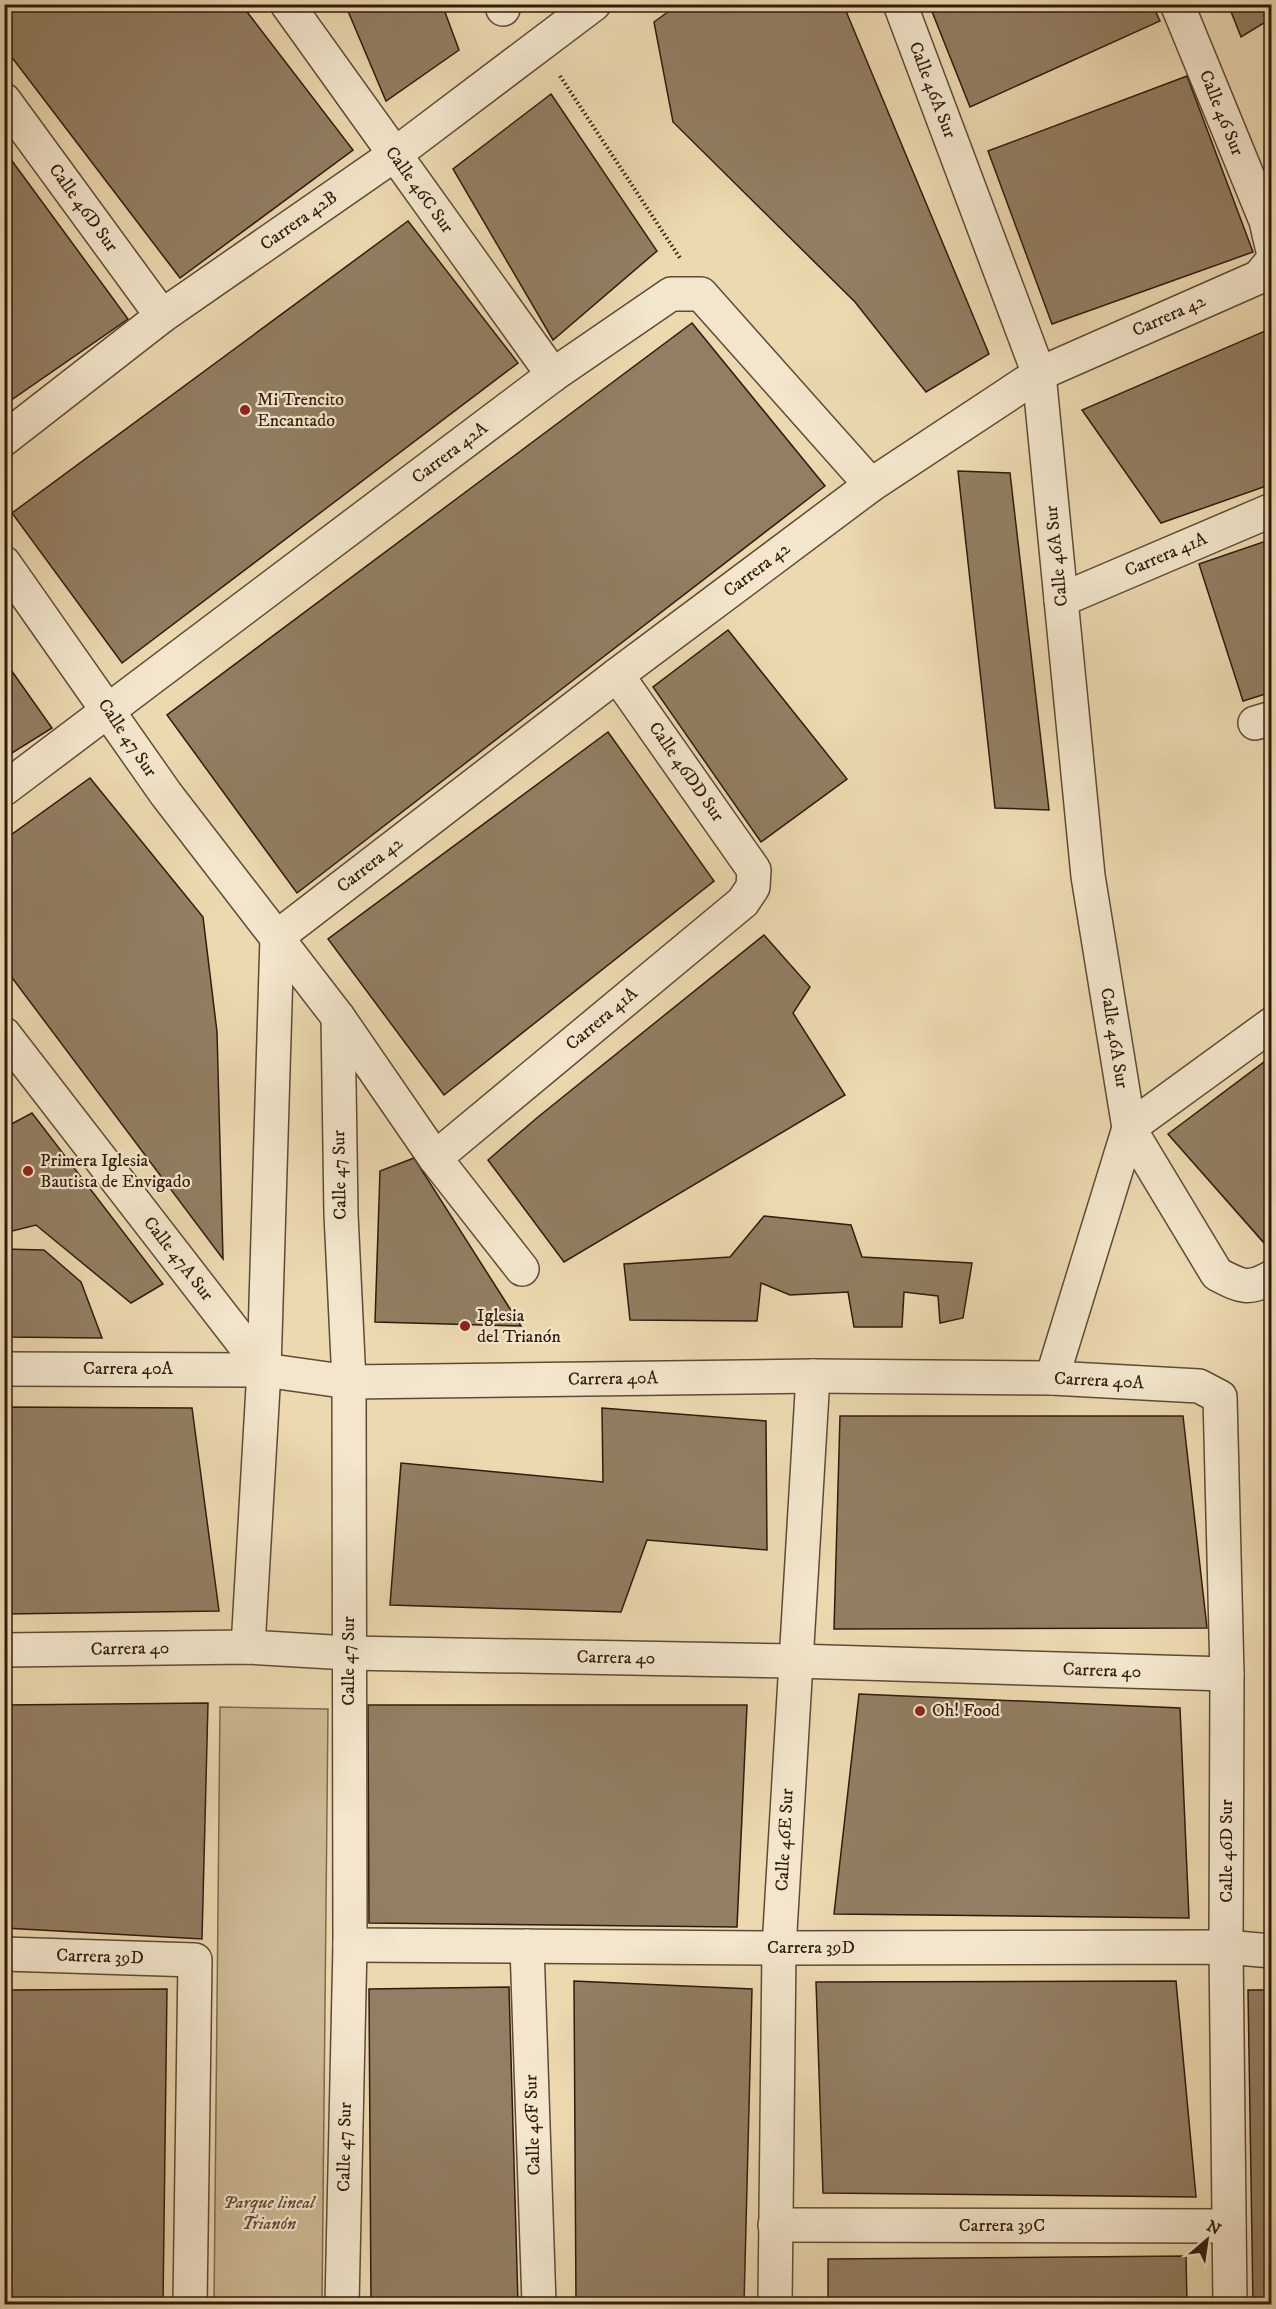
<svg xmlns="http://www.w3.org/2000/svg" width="1276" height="2309" font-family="'IM FELL DW Pica',serif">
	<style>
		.green { fill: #ccb994; stroke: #7e6a51; stroke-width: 1.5 }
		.building { fill: #927e62; stroke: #301b0e; stroke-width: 1.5 }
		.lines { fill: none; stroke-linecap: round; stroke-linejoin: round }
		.minor-casing { stroke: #5f4a36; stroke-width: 36 }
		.path { stroke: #301b0e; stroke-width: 4; stroke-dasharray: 1.5 3; stroke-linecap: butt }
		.minor { stroke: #f3e6cc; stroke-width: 33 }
		.poi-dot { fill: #8f2418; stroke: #f3e6cc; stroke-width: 2 }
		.labels { text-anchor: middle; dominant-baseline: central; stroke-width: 4.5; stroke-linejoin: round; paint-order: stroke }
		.street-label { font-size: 18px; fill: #301b0e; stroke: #f3e6cc }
		.poi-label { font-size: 18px; fill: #301b0e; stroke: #f3e6cc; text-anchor: start }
		.park-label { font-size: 18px; font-style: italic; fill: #5f4a36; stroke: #f3e6cc }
	</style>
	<rect width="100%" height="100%" fill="#ecd9b0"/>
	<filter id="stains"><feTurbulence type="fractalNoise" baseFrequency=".00333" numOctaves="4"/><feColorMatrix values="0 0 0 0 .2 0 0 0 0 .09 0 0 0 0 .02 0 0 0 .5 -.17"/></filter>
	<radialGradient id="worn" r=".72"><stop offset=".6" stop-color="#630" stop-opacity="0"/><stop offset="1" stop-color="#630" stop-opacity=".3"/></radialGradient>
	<!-- green -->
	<path class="green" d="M 220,1707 L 328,1709 L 322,2304 L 214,2304 Z"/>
	<!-- building -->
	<g class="building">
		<path d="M 4,4 L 241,4 L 353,150 L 180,278 L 4,47 Z"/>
		<path d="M 345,4 L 442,4 L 459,50 L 386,101 Z"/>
		<path d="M 679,4 L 843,4 L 989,354 L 926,392 L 855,302 L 673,122 L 654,22 Z"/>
		<path d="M 929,4 L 1152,4 L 1160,21 L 970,107 Z"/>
		<path d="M 1228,4 L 1272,4 L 1272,18 L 1241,37 Z"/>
		<path d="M 1187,76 L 1253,252 L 1052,324 L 988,151 Z"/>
		<path d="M 551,94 L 657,251 L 553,340 L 453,169 Z"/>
		<path d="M 4,150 L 128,319 L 4,405 Z"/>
		<path d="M 408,221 L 518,363 L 122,663 L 12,513 Z"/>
		<path d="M 692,323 L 825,486 L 297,893 L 167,715 Z"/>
		<path d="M 1272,328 L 1272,484 L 1161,523 L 1082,410 Z"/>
		<path d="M 958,471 L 1010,473 L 1049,810 L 995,808 Z"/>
		<path d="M 1272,539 L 1272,692 L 1243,701 L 1199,564 Z"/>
		<path d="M 728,630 L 847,779 L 761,842 L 653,687 Z"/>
		<path d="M 4,660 L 52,728 L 4,758 Z"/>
		<path d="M 608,732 L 714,881 L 444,1095 L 328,939 Z"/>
		<path d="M 90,778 L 203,917 L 217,1032 L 223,1259 L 4,967 L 4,840 Z"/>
		<path d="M 764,935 L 810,987 L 793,1013 L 845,1095 L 564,1262 L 488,1160 L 538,1117 Z"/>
		<path d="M 1272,1056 L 1272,1252 L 1168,1134 Z"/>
		<path d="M 32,1113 L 163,1284 L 131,1303 L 36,1225 L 4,1233 L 4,1128 Z"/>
		<path d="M 414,1158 L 521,1326 L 375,1322 L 380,1171 Z"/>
		<path d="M 764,1216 L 851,1225 L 862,1257 L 972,1263 L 963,1318 L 940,1323 L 938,1296 L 904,1292 L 902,1327 L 854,1327 L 848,1292 L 790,1295 L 761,1283 L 757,1321 L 630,1320 L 624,1264 L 730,1257 Z"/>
		<path d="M 4,1249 L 44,1250 L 81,1282 L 102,1338 L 4,1337 Z"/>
		<path d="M 4,1407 L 192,1408 L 219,1611 L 4,1614 Z"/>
		<path d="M 602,1408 L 766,1421 L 767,1550 L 647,1540 L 621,1612 L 390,1605 L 401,1463 L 603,1482 Z"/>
		<path d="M 840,1416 L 1183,1416 L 1207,1628 L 834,1629 Z"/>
		<path d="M 859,1694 L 1180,1708 L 1189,1918 L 834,1914 Z"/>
		<path d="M 208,1703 L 202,1939 L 4,1928 L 4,1705 Z"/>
		<path d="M 368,1705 L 747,1705 L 737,1927 L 369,1923 Z"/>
		<path d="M 574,1981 L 752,1989 L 744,2304 L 576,2304 Z"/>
		<path d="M 1176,1981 L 1196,2197 L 823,2193 L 816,1982 Z"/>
		<path d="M 509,1987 L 518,2304 L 371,2304 L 369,1989 Z"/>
		<path d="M 167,1989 L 163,2304 L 4,2304 L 4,2169 L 9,1990 Z"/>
		<path d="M 1248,1990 L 1272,1990 L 1272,2304 L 1253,2304 Z"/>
		<path d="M 1186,2256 L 1187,2304 L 828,2304 L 828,2259 Z"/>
	</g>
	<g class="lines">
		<defs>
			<g id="minor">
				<path d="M 287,4 L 553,375"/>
				<path d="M 501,4 L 503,9"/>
				<path d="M 900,4 L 1039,374 L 1088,876 L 1129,1128 L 1052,1378"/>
				<path d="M 1177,4 L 1266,221 L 1272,247"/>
				<path d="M 4,100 L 162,316"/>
				<path d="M 4,439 L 162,316 L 394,155 L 594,4"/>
				<path d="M 4,563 L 166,794 L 338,1017 L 435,1158 L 522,1269"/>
				<path d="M 1061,600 L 1272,510"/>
				<path d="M 1255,723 L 1272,718"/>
				<path d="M 4,789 L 553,375 L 671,294 L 701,294 L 871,485"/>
				<path d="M 277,937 L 617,675 L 871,485 L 1039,374 L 1259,277 L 1272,261"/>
				<path d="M 338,1017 L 341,1214 L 349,1382 L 350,1945 L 342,2304"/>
				<path d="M 1272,1024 L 1129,1128 L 1217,1274 C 1240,1286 1248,1291 1272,1277"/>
				<path d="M 4,1034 L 264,1370"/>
				<path d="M 435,1158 L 743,902 L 753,887 L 754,870 L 617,675"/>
				<path d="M 4,1369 L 264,1370 L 349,1382 L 813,1376 L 1052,1378 L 1199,1386 L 1220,1397 L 1227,1674 L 1226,1947 L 1230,2304"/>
				<path d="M 248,1647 L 264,1370 L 277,937"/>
				<path d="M 4,1650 L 248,1647 L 348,1653 L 795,1661 L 1227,1674"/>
				<path d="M 350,1945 L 779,1948 L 1226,1947 L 1272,1951"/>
				<path d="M 527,1946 L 539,2304"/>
				<path d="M 4,1954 L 195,1960 L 190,2304"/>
				<path d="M 775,2225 L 1229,2226"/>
				<path d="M 775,2304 L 779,1948 L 813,1376"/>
			</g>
		</defs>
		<!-- minor casing -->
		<use href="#minor" class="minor-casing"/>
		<!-- path -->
		<path class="path" d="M 560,76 L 680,258"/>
		<!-- minor -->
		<use href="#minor" class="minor"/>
	</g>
	<!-- markers -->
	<g class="poi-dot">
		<circle cx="245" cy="410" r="6"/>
		<circle cx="28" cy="1171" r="6"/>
		<circle cx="465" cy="1326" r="6"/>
		<circle cx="920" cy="1711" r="6"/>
	</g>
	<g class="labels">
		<!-- street labels -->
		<g class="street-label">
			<text transform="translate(932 90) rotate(69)">Calle 46A Sur</text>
			<text transform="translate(1221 113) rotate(68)">Calle 46 Sur</text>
			<text transform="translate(419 190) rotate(54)">Calle 46C Sur</text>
			<text transform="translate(83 208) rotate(54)">Calle 46D Sur</text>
			<text transform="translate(299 221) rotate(-35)">Carrera 42B</text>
			<text transform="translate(1169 316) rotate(-24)">Carrera 42</text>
			<text transform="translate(450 453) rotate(-37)">Carrera 42A</text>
			<text transform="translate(1166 555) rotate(-23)">Carrera 41A</text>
			<text transform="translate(1057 556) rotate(-96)">Calle 46A Sur</text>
			<text transform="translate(757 570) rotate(-37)">Carrera 42</text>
			<text transform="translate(127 738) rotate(56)">Calle 47 Sur</text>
			<text transform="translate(686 772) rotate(55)">Calle 46DD Sur</text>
			<text transform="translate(370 865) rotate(-38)">Carrera 42</text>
			<text transform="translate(602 1019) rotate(-40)">Carrera 41A</text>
			<text transform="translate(1114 1038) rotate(81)">Calle 46A Sur</text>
			<text transform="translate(340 1175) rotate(-91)">Calle 47 Sur</text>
			<text transform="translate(178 1259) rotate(52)">Calle 47A Sur</text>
			<text x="128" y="1369">Carrera 40A</text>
			<text transform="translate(613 1379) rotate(-1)">Carrera 40A</text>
			<text transform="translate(1099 1381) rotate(3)">Carrera 40A</text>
			<text transform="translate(130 1649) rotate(-1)">Carrera 40</text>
			<text transform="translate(616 1658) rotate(1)">Carrera 40</text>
			<text transform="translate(349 1661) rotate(-90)">Calle 47 Sur</text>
			<text transform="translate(1102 1671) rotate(2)">Carrera 40</text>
			<text transform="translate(785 1840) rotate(-87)">Calle 46E Sur</text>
			<text transform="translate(1227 1851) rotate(-90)">Calle 46D Sur</text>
			<text x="811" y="1948">Carrera 39D</text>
			<text transform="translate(100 1957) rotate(2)">Carrera 39D</text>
			<text transform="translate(533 2125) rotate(-92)">Calle 46F Sur</text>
			<text transform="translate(345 2147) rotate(-89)">Calle 47 Sur</text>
			<text x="1002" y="2226">Carrera 39C</text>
		</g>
		<!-- poi labels -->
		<g class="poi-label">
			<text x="257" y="400">Mi Trencito<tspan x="257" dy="21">Encantado</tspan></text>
			<text x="40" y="1161">Primera Iglesia<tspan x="40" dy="21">Bautista de Envigado</tspan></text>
			<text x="477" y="1316">Iglesia<tspan x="477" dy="21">del Trianón</tspan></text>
			<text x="932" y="1711">Oh! Food</text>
		</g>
		<!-- park labels -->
		<g class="park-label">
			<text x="269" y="2203">Parque lineal<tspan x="269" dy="21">Trianón</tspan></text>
		</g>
	</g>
	<!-- margin -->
	<rect width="1276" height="2309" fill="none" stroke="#ecd9b0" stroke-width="24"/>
	<rect x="6" y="6" width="1264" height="2297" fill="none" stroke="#301b0e" stroke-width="3"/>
	<rect x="12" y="12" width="1252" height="2285" fill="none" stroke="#301b0e" stroke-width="1.5"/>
	<!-- north arrow -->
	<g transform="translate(1207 2240) rotate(29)" stroke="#f3e6cc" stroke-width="4.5" paint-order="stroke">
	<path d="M0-4.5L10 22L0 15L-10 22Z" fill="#301b0e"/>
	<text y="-9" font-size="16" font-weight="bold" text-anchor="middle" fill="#301b0e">N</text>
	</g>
	<rect width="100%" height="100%" filter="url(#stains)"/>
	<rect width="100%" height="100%" fill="url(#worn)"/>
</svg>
